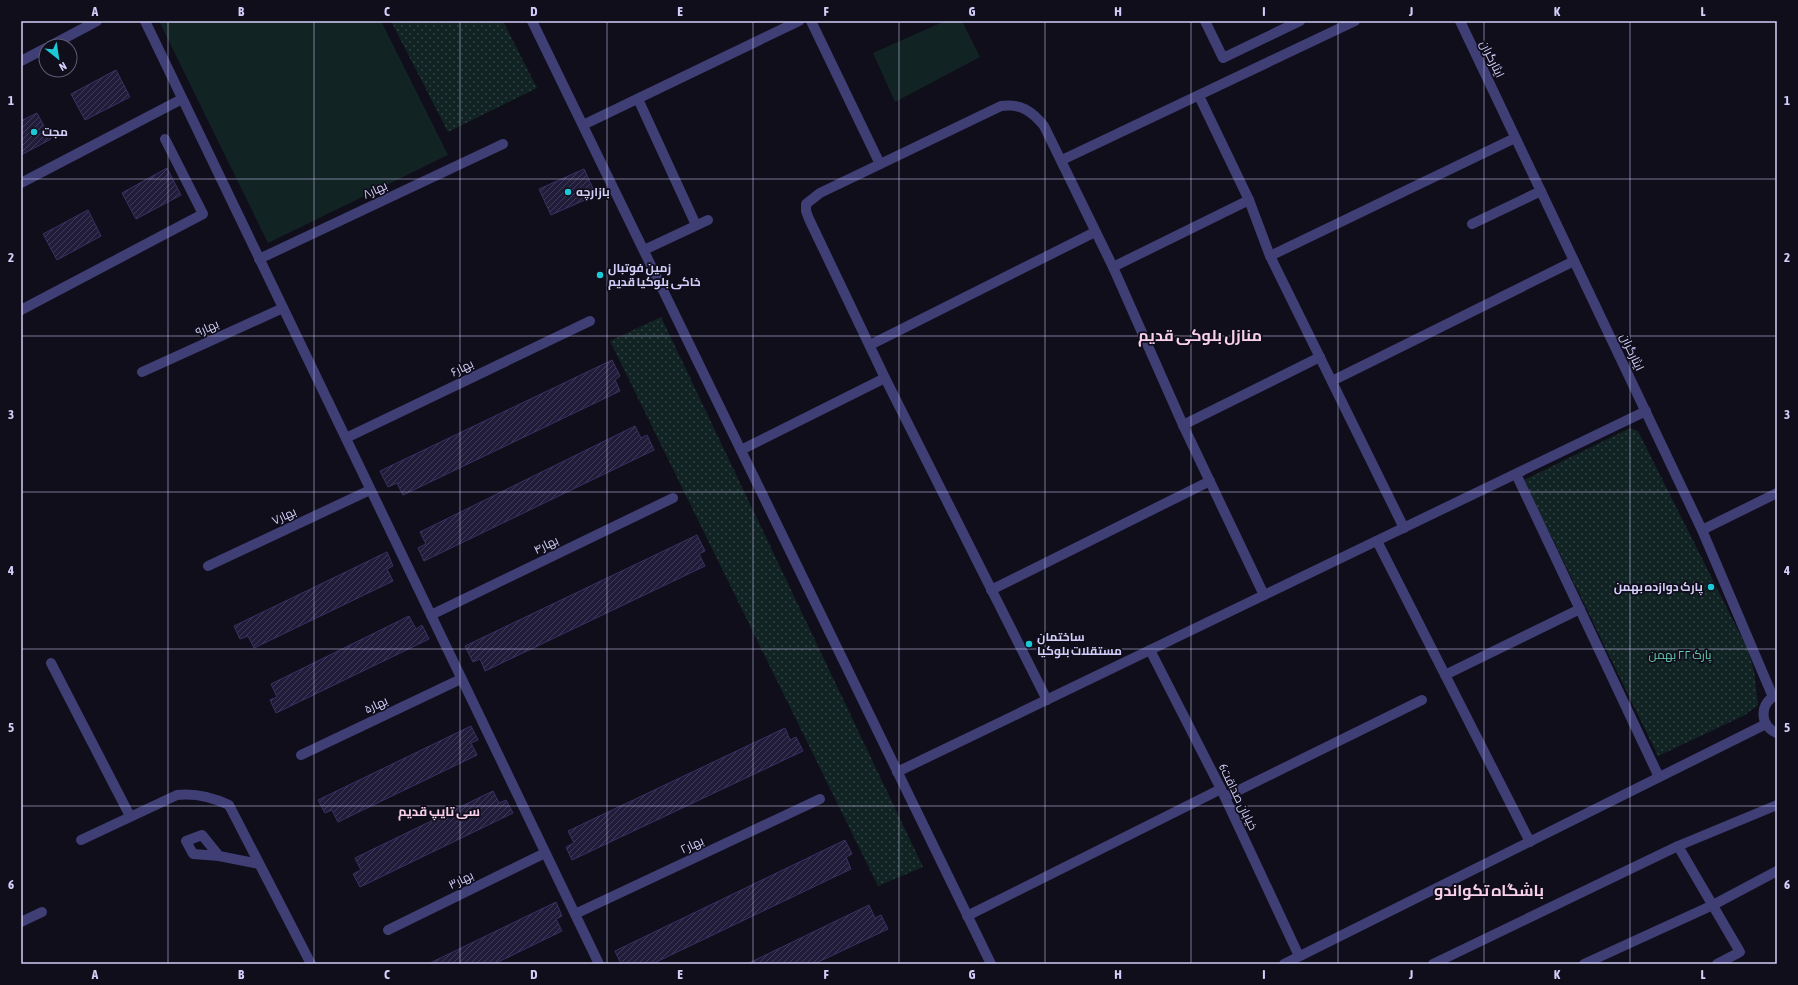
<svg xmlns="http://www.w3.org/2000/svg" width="1798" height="985" font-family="'Asap Condensed',Cairo,sans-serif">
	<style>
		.green { fill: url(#green-dots) }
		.pitch { fill: #112423 }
		.building { fill: url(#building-hatch); stroke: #3a3163 }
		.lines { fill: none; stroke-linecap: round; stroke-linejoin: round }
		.minor { stroke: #3f3e75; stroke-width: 10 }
		.grid { fill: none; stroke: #d2cef9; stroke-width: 1; stroke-opacity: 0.55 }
		.poi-dot { fill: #1cc9d7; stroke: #100e1b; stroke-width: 1.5 }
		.labels { text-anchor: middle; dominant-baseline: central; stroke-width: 3.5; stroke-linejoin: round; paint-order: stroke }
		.street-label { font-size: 12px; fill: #d2cef9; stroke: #100e1b }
		.poi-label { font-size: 12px; font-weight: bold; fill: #d2cef9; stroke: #100e1b; text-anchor: start }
		.park-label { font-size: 12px; fill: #64ceb1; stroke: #100e1b }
		.neighbourhood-label { font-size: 13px; font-weight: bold; fill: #f9d0eb; stroke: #100e1b }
		.district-label { font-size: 16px; font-weight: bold; fill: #f9d0eb; stroke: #100e1b }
		.neatline { fill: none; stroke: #d2cef9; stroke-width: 1.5 }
		.grid-label { font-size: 13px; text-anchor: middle; font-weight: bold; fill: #d2cef9 }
	</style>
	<defs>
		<pattern id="green-dots" width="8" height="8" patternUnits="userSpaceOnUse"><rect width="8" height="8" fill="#112423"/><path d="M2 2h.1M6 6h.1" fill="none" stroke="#334344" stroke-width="1.8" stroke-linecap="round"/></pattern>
		<pattern id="building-hatch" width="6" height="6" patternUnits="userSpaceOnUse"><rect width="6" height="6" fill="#211c3a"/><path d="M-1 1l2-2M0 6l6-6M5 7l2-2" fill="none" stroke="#403c57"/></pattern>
	</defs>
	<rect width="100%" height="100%" fill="#100e1b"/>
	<!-- green -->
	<g class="green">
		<path d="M 391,21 L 503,21 L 537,88 L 448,132 Z"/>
		<path d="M 661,317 L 923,867 L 878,886 L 610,341 Z"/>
		<path d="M 1630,428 L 1638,431 L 1748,650 L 1754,671 L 1758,705 L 1745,715 L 1658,756 L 1524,480 Z"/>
	</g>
	<!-- pitch -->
	<g class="pitch">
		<path d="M 159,21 L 381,21 L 448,155 L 268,243 Z"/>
		<path d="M 945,21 L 962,21 L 980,57 L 895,102 L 873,53 Z"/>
	</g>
	<!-- building -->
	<g class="building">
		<path d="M 116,70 L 130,97 L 85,120 L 71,94 Z"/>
		<path d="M 37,113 L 51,139 L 21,155 L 21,121 Z"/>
		<path d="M 167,168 L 181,195 L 136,219 L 122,193 Z"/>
		<path d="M 584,169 L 596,195 L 551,215 L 539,189 Z"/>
		<path d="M 88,210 L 101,236 L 57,260 L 43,234 Z"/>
		<path d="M 612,360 L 620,376 L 615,380 L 620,391 L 403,495 L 397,483 L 388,487 L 380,471 Z"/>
		<path d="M 635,426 L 641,438 L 647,435 L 654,450 L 424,561 L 418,548 L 426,544 L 420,532 Z"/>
		<path d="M 697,535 L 705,551 L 699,554 L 705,566 L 485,671 L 480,659 L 473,662 L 465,646 Z"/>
		<path d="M 387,552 L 393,566 L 387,569 L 393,581 L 254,648 L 248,636 L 240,639 L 234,626 Z"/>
		<path d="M 409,616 L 416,629 L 422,625 L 429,639 L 276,713 L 270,700 L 277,697 L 271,684 Z"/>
		<path d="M 471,726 L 478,740 L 471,743 L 477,755 L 338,822 L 332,810 L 325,813 L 318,800 Z"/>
		<path d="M 785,728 L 790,740 L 796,737 L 803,751 L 572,860 L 566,847 L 574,843 L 568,831 Z"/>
		<path d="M 493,791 L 499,803 L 506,800 L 513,813 L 360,887 L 353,874 L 361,870 L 355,858 Z"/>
		<path d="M 845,840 L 852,854 L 846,857 L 851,869 L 652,964 L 621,964 L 615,951 Z"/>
		<path d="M 556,902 L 562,916 L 556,919 L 562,931 L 494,964 L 428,964 Z"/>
		<path d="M 869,905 L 875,918 L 881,915 L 888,929 L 814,964 L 747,964 Z"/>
	</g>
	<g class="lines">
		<!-- minor -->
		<g class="minor">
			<path d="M 145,21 L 599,964"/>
			<path d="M 532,21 L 991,964"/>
			<path d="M 811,21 L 880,164"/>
			<path d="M 1205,21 L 1223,58 L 1300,21"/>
			<path d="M 1460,21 L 1702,530 L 1773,697"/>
			<path d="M 50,46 L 97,21"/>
			<path d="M 21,61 L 46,48"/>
			<path d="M 1199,96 L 1249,200 L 1270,256 L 1404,528"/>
			<path d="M 638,99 L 696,225"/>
			<path d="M 583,125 L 799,21"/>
			<path d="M 1062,160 L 1355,21"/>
			<path d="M 21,183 L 182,99"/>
			<path d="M 1472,224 L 1541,191"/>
			<path d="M 644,250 L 708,220"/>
			<path d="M 1270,256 L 1515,138"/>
			<path d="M 259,259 L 503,144"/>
			<path d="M 1113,267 L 1249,200"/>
			<path d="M 21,310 L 203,214 L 165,139"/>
			<path d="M 870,345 L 1095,232"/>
			<path d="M 142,372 L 283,308"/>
			<path d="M 1332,381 L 1574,261"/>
			<path d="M 1183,425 L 1320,357"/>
			<path d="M 346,438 L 590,321"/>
			<path d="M 741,450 L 885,378"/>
			<path d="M 1516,474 L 1659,777"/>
			<path d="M 1702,530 L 1777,493"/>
			<path d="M 1377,541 L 1530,842"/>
			<path d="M 208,566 L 370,490"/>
			<path d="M 991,590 L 1210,481"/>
			<path d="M 431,615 L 673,498"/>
			<path d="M 1150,650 L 1221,789 L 1299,956"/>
			<path d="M 51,663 L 130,816"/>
			<path d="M 1445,675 L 1580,609"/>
			<path d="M 1777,695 C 1759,702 1759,726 1777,733"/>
			<path d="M 1047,700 L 885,378 L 809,219 L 806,211 L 806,204 L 820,193 L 1001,106 C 1020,103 1032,111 1044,126 L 1113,267 L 1183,425 L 1264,595"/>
			<path d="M 301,755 L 461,679"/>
			<path d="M 897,772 L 1646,411"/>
			<path d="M 1225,797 L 1422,700"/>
			<path d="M 81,840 L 177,795 C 196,793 212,797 229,805 L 311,964"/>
			<path d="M 1678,846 L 1740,952 L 1717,964"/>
			<path d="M 219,856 L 193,854 L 186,841 L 202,835 L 219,856 L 259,864"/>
			<path d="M 575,914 L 820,799"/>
			<path d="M 967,916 L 1221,789"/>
			<path d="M 21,922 L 42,912"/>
			<path d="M 388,930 L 545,853"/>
			<path d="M 1284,964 L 1766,724"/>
			<path d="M 1433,964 L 1678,846 L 1777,805"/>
			<path d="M 1584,964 L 1713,905 L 1777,871"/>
		</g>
	</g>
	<!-- grid -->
	<path class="grid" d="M 168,21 L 168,964M 314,21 L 314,964M 460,21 L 460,964M 607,21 L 607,964M 753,21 L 753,964M 899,21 L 899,964M 1045,21 L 1045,964M 1191,21 L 1191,964M 1338,21 L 1338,964M 1484,21 L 1484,964M 1630,21 L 1630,964M 21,179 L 1777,179M 21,336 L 1777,336M 21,492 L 1777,492M 21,649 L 1777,649M 21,806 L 1777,806"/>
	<!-- markers -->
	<g class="poi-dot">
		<circle cx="34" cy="132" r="4"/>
		<circle cx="568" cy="192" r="4"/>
		<circle cx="600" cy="275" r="4"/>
		<circle cx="1711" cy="587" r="4"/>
		<circle cx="1029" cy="644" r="4"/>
	</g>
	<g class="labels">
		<!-- street labels -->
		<g class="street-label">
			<text transform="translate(1492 59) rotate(64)">ایثارگران</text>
			<text transform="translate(375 190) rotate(-25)">بهار۸</text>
			<text transform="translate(207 328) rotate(-24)">بهار۹</text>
			<text transform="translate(1632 352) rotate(65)">ایثارگران</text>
			<text transform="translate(462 368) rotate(-26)">بهار۶</text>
			<text transform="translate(284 516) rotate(-25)">بهار۷</text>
			<text transform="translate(546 545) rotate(-26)">بهار۴</text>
			<text transform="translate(376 705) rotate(-25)">بهار۵</text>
			<text transform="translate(1238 797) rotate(64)">خیابان صداقت6</text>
			<text transform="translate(692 845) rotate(-25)">بهار۲</text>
			<text transform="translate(461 880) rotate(-26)">بهار۳</text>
		</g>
		<!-- poi labels -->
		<g class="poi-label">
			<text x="42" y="132">مجت</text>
			<text x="576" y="192">بازارچه</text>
			<text x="608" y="268">زمین فوتبال<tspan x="608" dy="14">خاکی بلوکیا قدیم</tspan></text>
			<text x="1703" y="587" text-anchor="end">پارک دوازده بهمن</text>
			<text x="1037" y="637">ساختمان<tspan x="1037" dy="14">مستقلات بلوکیا</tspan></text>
		</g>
		<!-- park labels -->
		<g class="park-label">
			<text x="1680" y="655">پارک ۲۲ بهمن</text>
		</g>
		<!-- neighbourhood labels -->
		<g class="neighbourhood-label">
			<text x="439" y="811">سی تایپ قدیم</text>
		</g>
		<!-- district labels -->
		<g class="district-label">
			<text x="1200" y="335">منازل بلوکی قدیم</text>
			<text x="1489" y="890">باشگاه تکواندو</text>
		</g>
	</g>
	<!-- border -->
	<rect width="1798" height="985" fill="none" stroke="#100e1b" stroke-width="44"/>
	<!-- north arrow -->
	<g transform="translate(58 58) rotate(150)"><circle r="19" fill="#100e1b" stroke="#5e5b74"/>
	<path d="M0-3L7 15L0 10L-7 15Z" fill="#1cc9d7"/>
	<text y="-6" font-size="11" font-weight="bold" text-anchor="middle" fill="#d2cef9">N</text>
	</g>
	<rect x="22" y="22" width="1754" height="941" class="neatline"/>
	<g class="grid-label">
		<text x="95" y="16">A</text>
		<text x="241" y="16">B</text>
		<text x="387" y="16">C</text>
		<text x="534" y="16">D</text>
		<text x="680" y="16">E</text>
		<text x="826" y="16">F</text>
		<text x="972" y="16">G</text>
		<text x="1118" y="16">H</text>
		<text x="1264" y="16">I</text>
		<text x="1411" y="16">J</text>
		<text x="1557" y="16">K</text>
		<text x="1703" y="16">L</text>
		<text x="11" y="105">1</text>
		<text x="1787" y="105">1</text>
		<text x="11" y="262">2</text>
		<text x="1787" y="262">2</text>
		<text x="11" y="419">3</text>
		<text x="1787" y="419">3</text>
		<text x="11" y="575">4</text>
		<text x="1787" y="575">4</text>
		<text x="11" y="732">5</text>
		<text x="1787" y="732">5</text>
		<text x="11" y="889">6</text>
		<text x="1787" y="889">6</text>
		<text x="95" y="979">A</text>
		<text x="241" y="979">B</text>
		<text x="387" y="979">C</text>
		<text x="534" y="979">D</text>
		<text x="680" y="979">E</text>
		<text x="826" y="979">F</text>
		<text x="972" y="979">G</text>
		<text x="1118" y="979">H</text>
		<text x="1264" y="979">I</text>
		<text x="1411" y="979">J</text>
		<text x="1557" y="979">K</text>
		<text x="1703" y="979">L</text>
	</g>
</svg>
